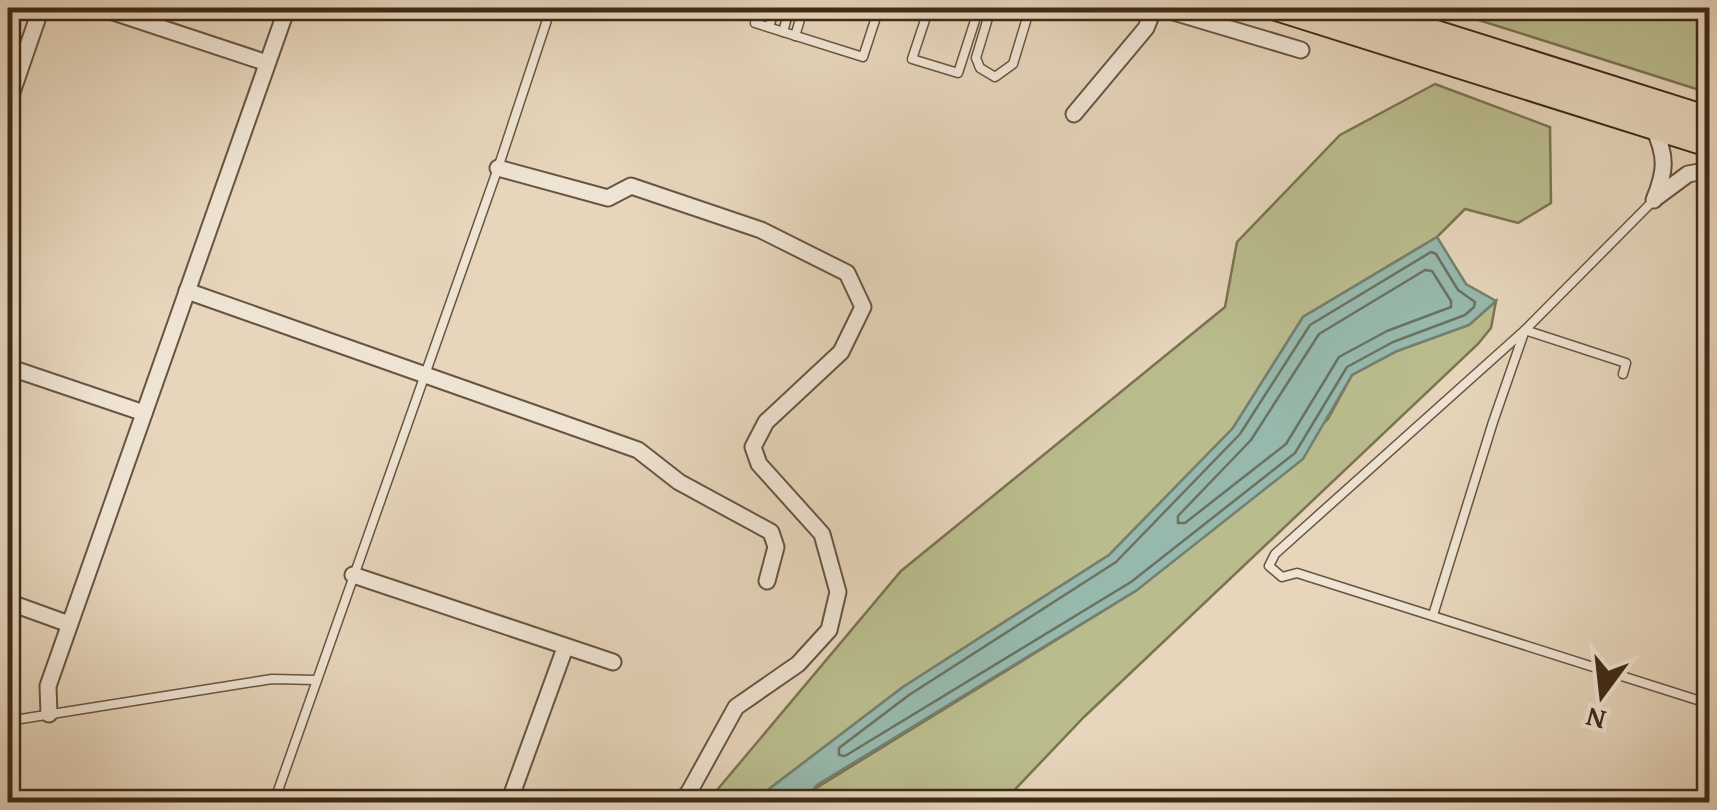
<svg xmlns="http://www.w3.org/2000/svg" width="1717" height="810" font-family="'Gentium Book Plus',serif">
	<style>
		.green { fill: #babc8d; stroke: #7c7352; stroke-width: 2.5 }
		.water { fill: #97b9ad; stroke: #738071; stroke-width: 2.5 }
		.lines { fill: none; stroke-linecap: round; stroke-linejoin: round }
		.shore { stroke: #6a7262; stroke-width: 2.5 }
		.lane-casing { stroke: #685541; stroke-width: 11 }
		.street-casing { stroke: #685541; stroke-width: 19 }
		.primary-casing { stroke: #3d2a18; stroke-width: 29 }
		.lane { stroke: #efe4d3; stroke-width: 8 }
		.street { stroke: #efe4d3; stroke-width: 15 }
		.primary { stroke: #e7d6bc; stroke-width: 25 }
	</style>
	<rect width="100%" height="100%" fill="#e7d6bc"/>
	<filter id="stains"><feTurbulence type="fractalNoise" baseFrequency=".002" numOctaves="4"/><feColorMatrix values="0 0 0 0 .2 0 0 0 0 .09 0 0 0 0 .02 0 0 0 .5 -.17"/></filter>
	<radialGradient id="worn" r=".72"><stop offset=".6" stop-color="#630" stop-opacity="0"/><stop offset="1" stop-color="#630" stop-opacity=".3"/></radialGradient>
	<!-- green -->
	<g class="green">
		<path d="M 1449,8 L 1709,8 L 1709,93 L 1450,11 Z"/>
		<path d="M 1435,84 L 1550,127 L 1551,203 L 1518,223 L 1465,209 L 1437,237 L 1303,317 L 1233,428 L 1109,555 L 903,687 L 752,802 L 707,802 L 901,571 L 1225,307 L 1237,242 L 1340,135 Z"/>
		<path d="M 1496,301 L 1491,328 L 1478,344 L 1084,717 L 1003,802 L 803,802 L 813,790 L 1137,590 L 1328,419 L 1352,375 L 1397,351 L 1469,325 Z"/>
	</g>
	<!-- water -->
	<path class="water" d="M 1437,237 L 1466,284 L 1496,301 L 1469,325 L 1397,351 L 1352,375 L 1303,459 L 1137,590 L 817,785 L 803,802 L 752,802 L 903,687 L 1109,555 L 1233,428 L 1303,317 Z"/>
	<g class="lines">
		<!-- shore -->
		<g class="shore">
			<path d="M 1431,252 L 1436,254 L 1458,290 L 1475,302 L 1474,307 L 1465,315 L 1393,342 L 1347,367 L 1295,453 L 1131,582 L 845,756 L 839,755 L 839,748 L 909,695 L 1116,562 L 1240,434 L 1310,325 Z"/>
			<path d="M 1425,270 L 1432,271 L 1451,301 L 1451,307 L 1387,331 L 1339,357 L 1286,444 L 1185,523 L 1178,523 L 1178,516 L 1251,440 L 1319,334 Z"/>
		</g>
		<defs>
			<g id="lane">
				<path d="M 760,8 L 755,23 L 863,57 L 879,8"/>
				<path d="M 929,8 L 912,59 L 958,73 L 979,8"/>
				<path d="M 991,8 L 976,58 L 980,68 L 995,77 L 1013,64 L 1030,8"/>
				<path d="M 769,27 L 775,8"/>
				<path d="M 783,32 L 789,10"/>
				<path d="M 795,36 L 802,13"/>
				<path d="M 1623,374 L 1626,363 L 1525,330 L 1275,554 L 1269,566 L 1282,577 L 1297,573 L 1710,704"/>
				<path d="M 1433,615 L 1493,422 L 1525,330 L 1654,200"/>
				<path d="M 8,721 L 272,679 L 316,680"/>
				<path d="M 274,802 L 498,168 L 549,14"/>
			</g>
			<g id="street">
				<path d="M 101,8 L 267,63"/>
				<path d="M 535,8 L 549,12"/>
				<path d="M 1160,8 L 1301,50"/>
				<path d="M 8,104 L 41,8"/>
				<path d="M 1074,114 L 1146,28 L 1154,8"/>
				<path d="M 1653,127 C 1667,156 1666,171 1654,200"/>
				<path d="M 498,168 L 608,198 L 631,186 L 761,230 L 847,273 L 863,307 L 841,352 L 766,422 L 753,447 L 759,464 L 822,534 L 838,592 L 829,630 L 798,664 L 736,707 L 689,792 L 680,802"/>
				<path d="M 1657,197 L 1688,174 L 1710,170"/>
				<path d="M 187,291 L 638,450 L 679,482 L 771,532 L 776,547 L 767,581"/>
				<path d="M 8,367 L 144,413"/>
				<path d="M 353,575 L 613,662"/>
				<path d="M 8,602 L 69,624"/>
				<path d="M 49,714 L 48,686 L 287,8"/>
				<path d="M 509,802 L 565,648"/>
			</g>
			<g id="primary">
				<path d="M 1278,8 L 1710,144"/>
				<path d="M 1355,8 L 1710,120"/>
			</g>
		</defs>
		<!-- lane casing -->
		<use href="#lane" class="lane-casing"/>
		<!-- street casing -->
		<use href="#street" class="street-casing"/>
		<!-- primary casing -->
		<use href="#primary" class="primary-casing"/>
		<!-- lane -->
		<use href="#lane" class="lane"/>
		<!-- street -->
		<use href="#street" class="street"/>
		<!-- primary -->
		<use href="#primary" class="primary"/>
	</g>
	<!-- margin -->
	<rect width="1717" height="810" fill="none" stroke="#e7d6bc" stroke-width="40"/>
	<rect x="10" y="10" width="1697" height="790" fill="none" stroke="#3d2a18" stroke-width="5"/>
	<rect x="20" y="20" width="1677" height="770" fill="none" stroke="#3d2a18" stroke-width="2.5"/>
	<!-- north arrow -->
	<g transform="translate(1602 695) rotate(195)" stroke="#efe4d3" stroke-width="8" paint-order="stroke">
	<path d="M0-8L18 38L0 25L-18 38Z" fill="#3d2a18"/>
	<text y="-15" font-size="28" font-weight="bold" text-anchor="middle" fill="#3d2a18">N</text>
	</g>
	<rect width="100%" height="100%" filter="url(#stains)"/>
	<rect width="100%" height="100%" fill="url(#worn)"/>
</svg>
